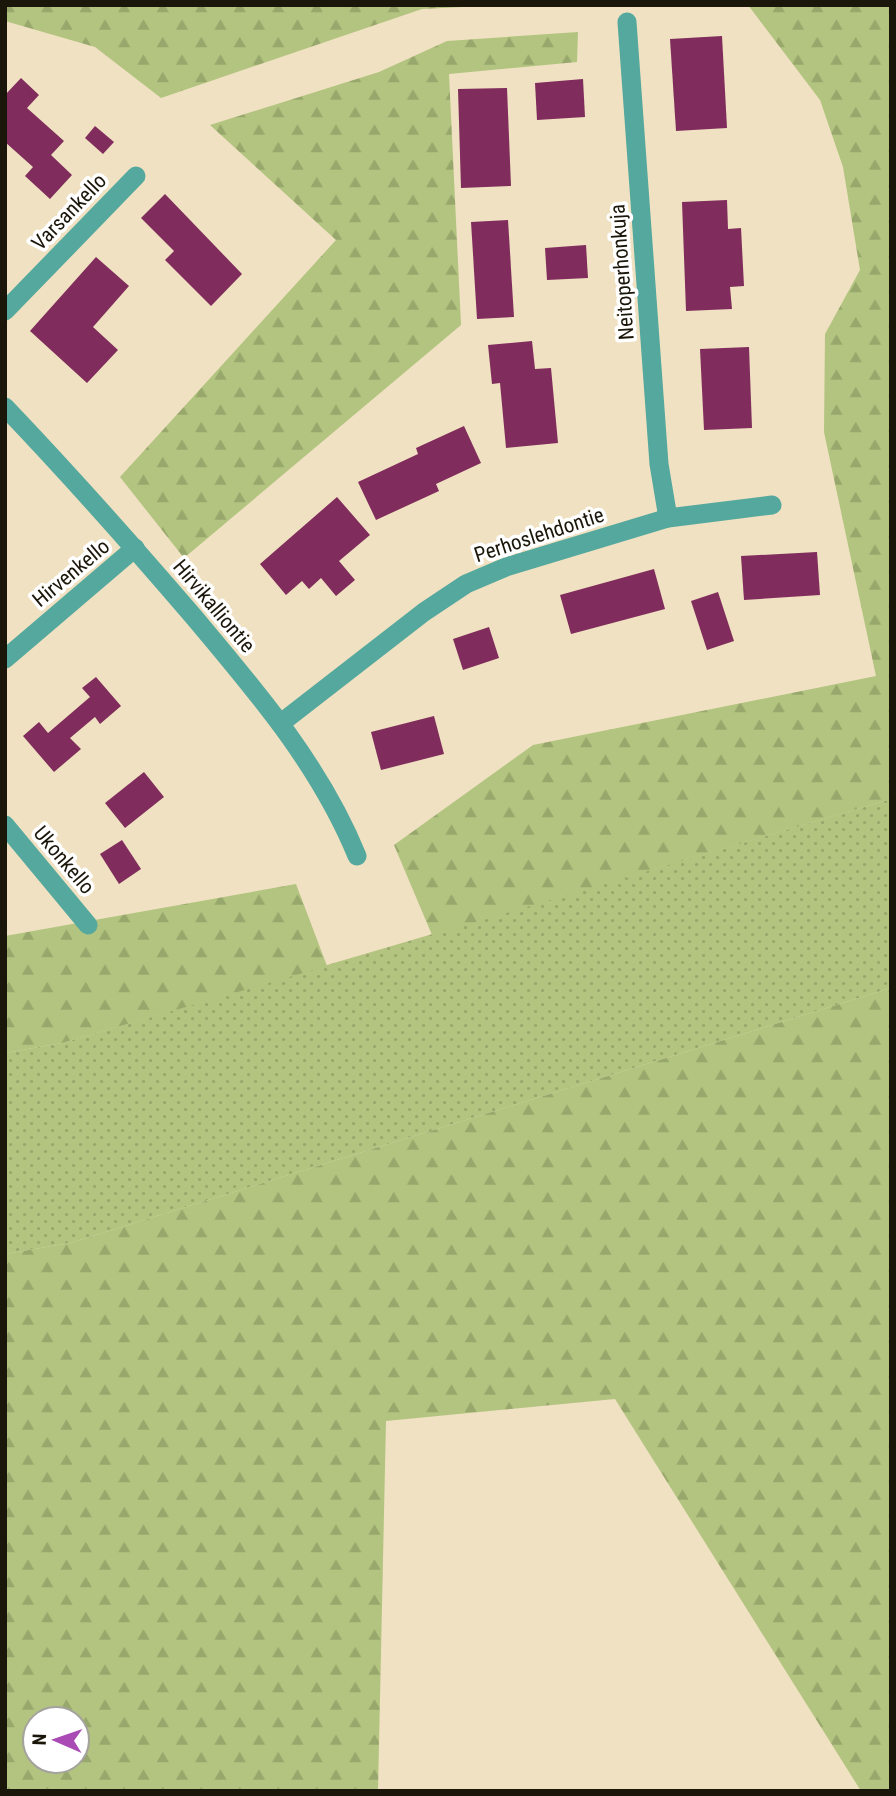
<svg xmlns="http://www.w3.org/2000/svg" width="896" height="1796" font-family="'Roboto Condensed',sans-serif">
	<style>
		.grass { fill: url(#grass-dots) }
		.forest { fill: url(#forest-firs); fill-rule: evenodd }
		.building { fill: #802c5c }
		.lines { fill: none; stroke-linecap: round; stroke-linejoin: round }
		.minor { stroke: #54a89d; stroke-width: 19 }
		.tertiary { stroke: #54a89d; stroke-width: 19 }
		.labels { text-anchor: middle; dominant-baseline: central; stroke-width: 7; stroke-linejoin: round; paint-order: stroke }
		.street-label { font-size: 21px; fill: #1b160a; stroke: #fff }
	</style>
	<defs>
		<pattern id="grass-dots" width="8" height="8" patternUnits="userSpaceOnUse" patternTransform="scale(1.75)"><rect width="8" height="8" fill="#b2c47f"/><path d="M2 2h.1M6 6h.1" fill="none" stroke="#98a86c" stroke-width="1.8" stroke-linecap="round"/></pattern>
		<pattern id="forest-firs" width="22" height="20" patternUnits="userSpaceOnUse" patternTransform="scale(1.75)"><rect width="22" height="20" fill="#b2c47f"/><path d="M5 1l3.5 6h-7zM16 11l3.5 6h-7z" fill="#98a86c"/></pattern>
	</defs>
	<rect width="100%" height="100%" fill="#efe1c1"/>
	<!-- grass -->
	<path class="grass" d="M 891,799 L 891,988 L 70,1243 L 5,1254 L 5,1053 L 62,1043 Z"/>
	<!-- forest -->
	<g class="forest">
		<path d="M 5,5 L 504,5 L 422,9 L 161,98 L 95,47 L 5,21 Z"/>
		<path d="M 748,5 L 891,5 L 891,799 L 432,935 L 394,845 L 533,745 L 876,676 L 824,432 L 825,334 L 860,270 L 843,167 L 820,100 Z"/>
		<path d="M 578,32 L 577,62 L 449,74 L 461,325 L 184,558 L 120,477 L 336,240 L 210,125 L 379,72 L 447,41 Z"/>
		<path d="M 296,884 L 327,966 L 62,1043 L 5,1053 L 5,936 Z"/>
		<path d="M 891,988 L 891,1791 L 861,1791 L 615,1399 L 386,1421 L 378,1791 L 5,1791 L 5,1254 L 70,1243 ZM 77,1719 L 77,1761 L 35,1761 L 35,1719 Z"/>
	</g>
	<!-- building -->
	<g class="building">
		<path d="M 722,36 L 727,128 L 676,131 L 670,39 Z"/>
		<path d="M 21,78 L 39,95 L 27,108 L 64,141 L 51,155 L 72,175 L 50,199 L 25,176 L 33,167 L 5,142 L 5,95 Z"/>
		<path d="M 583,79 L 585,117 L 537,120 L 535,83 Z"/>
		<path d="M 507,88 L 511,186 L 461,188 L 458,89 Z"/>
		<path d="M 95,126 L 114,142 L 103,154 L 85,138 Z"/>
		<path d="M 165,194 L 242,274 L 211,306 L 165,260 L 174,251 L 141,218 Z"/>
		<path d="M 727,200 L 728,229 L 741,228 L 744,286 L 730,287 L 732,309 L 686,311 L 682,202 Z"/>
		<path d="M 508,220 L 514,317 L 477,319 L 471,222 Z"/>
		<path d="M 586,245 L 588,278 L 547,280 L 545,248 Z"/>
		<path d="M 96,257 L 129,286 L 93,327 L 118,350 L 87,383 L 30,331 Z"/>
		<path d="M 532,341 L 535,369 L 551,368 L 558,443 L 506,448 L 500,383 L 492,384 L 488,345 Z"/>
		<path d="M 749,347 L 752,428 L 704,430 L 700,349 Z"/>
		<path d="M 464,426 L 481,463 L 436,484 L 439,491 L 376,520 L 358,482 L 418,454 L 416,448 Z"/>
		<path d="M 337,497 L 370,535 L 339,561 L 355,580 L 336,596 L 321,578 L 309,589 L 302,581 L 286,595 L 260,564 Z"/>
		<path d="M 817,552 L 820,595 L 744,600 L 741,556 Z"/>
		<path d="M 654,569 L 665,609 L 571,634 L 560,595 Z"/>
		<path d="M 718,592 L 734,641 L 707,650 L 691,601 Z"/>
		<path d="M 489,627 L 499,658 L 463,670 L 453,639 Z"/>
		<path d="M 96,677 L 121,706 L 100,724 L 95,717 L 70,738 L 81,749 L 54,772 L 23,736 L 39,722 L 48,733 L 90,697 L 82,688 Z"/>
		<path d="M 434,716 L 444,754 L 381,770 L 371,732 Z"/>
		<path d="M 144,772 L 164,797 L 125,828 L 105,803 Z"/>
		<path d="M 122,840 L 141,869 L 119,884 L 100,854 Z"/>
	</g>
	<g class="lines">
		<!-- minor -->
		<g class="minor">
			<path d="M 627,22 L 659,464 L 668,518"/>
			<path d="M 5,311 L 136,176"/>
			<path d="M 5,659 L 135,548"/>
			<path d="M 281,723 L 424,612 L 466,584 L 506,567 L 668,518 L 772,505"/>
			<path d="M 5,825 L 88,925"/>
		</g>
		<!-- tertiary -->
		<path class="tertiary" d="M 5,407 C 70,475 132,545 193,616 C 256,691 320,765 357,856"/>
	</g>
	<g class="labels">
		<!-- street labels -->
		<g class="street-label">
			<text transform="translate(69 212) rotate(-46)">Varsankello</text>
			<text transform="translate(622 272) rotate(-94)">Neitoperhonkuja</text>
			<text transform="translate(539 535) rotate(-18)">Perhoslehdontie</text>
			<text transform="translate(71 573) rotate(-40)">Hirvenkello</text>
			<text transform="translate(214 606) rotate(50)">Hirvikalliontie</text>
			<text transform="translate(64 860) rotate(50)">Ukonkello</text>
		</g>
	</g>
	<!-- border -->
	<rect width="896" height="1796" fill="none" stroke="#1b160a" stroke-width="14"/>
	<!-- north arrow -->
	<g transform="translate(56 1740) rotate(272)"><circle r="33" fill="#ffffff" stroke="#a4a29d" stroke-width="2"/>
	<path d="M0-5L12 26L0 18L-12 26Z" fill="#aa4bb5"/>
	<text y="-10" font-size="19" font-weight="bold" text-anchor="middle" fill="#1b160a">N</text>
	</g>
</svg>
